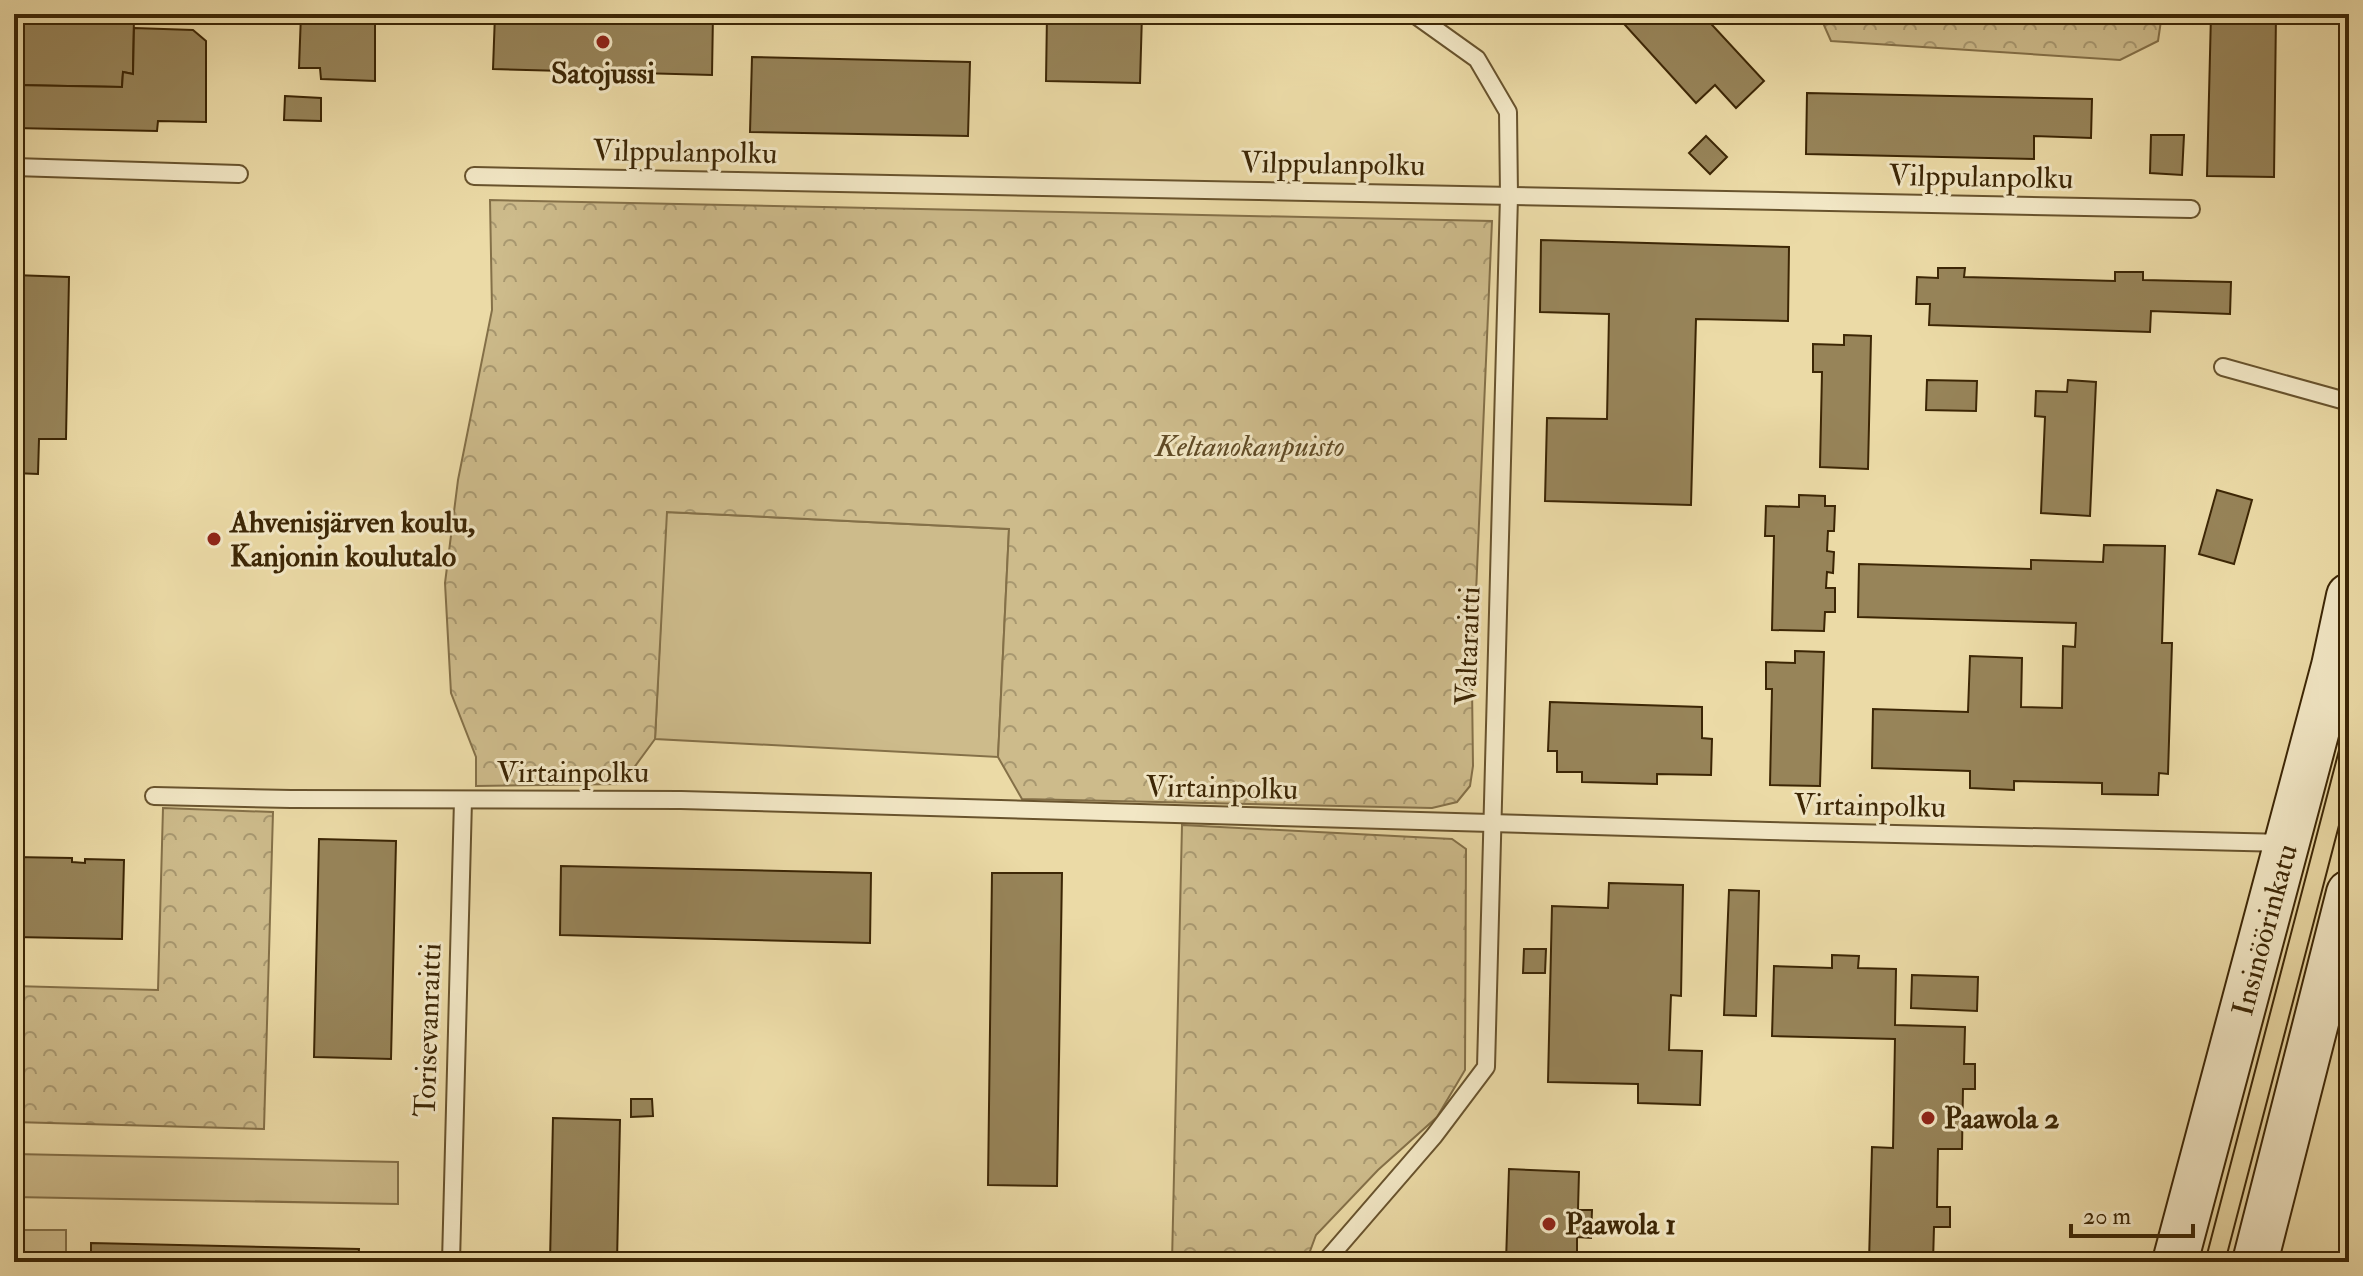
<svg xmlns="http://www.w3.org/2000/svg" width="2363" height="1276" font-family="'IM FELL Double Pica',serif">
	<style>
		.green { fill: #cdbb8b; stroke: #847048; stroke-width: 2 }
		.forest { fill: url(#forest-crowns); stroke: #847048; stroke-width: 2 }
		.building { fill: #978459; stroke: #3c2605; stroke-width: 2 }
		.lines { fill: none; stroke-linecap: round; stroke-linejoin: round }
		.lane-casing { stroke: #68532d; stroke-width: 20 }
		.secondary-casing { stroke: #3c2605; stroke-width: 48 }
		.lane { stroke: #f2e7c5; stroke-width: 16 }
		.secondary { stroke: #f2e7c5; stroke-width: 44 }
		.tram { stroke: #3c2605; stroke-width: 2 }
		.poi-dot { fill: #8f2418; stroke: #f2e7c5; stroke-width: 3 }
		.labels { text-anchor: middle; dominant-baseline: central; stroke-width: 6; stroke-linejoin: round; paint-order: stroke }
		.poi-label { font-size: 30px; font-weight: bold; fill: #3c2605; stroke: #f2e7c5; text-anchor: start }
		.street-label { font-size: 30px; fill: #3c2605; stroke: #f2e7c5 }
		.park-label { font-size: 30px; font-style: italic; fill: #604b26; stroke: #f2e7c5 }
	</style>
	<defs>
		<pattern id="forest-crowns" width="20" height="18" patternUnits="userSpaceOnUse" patternTransform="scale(2)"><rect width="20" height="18" fill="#cdbb8b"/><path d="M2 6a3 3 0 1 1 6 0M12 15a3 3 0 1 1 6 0" fill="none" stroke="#a89870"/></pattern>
	</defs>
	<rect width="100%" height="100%" fill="#ebdaa6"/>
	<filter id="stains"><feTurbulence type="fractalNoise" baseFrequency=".0025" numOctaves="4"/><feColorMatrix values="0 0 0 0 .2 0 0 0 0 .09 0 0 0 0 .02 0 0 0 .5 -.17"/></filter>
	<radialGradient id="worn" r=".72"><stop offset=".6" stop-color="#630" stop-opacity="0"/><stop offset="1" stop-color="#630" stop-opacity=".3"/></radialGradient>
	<!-- green -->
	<g class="green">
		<path d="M 666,512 L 1009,529 L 998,757 L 655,739 Z"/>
		<path d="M 14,1154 L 398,1162 L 398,1204 L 14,1197 Z"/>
		<rect x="14" y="1230" width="52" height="32"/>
	</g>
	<!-- forest -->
	<g class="forest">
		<path d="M 1819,14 L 2162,14 L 2158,41 L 2120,60 L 1831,41 Z"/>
		<path d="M 490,200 L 1492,221 L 1472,686 L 1473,766 L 1470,786 L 1457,802 L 1432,808 L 1022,799 L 998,757 L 1009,529 L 667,512 L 655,739 L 622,784 L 476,786 L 476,757 L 451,693 L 445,583 L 458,480 L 492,310 Z"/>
		<path d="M 163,808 L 273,812 L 264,1129 L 14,1122 L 14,986 L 158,990 Z"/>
		<path d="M 1182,825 L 1452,839 L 1466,849 L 1465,1070 L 1437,1117 L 1378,1170 L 1316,1235 L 1306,1262 L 1172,1262 Z"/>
	</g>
	<!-- building -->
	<g class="building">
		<path d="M 14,14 L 134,16 L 133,74 L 123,72 L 122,87 L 14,85 Z"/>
		<path d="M 301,14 L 375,14 L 375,81 L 321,79 L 320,68 L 299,68 Z"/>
		<path d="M 495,14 L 713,14 L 712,75 L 493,69 Z"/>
		<path d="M 1047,14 L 1142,14 L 1140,83 L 1046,81 Z"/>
		<path d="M 1615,14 L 1702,14 L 1764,81 L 1736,108 L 1715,85 L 1696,103 Z"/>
		<path d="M 2211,14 L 2276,14 L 2274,177 L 2207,176 Z"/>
		<path d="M 134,28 L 193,30 L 206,41 L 206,122 L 158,121 L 157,131 L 14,128 L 14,85 L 122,87 L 123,72 L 133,74 Z"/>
		<path d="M 752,57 L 970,62 L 968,136 L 750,132 Z"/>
		<path d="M 1807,93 L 2092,99 L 2091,138 L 2034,136 L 2034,159 L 1806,154 Z"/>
		<path d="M 285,96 L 321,98 L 321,121 L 284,120 Z"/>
		<path d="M 2151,135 L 2184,135 L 2182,175 L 2150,173 Z"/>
		<path d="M 1706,136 L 1727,157 L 1710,174 L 1689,153 Z"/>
		<path d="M 1541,240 L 1789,247 L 1788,321 L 1696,319 L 1691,505 L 1545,501 L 1547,418 L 1607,419 L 1609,314 L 1540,312 Z"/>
		<path d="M 1938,268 L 1965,268 L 1964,277 L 2115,281 L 2115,272 L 2143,272 L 2143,280 L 2231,282 L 2230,314 L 2151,311 L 2150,332 L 1929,325 L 1930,304 L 1916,304 L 1917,277 L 1938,278 Z"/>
		<path d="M 14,275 L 69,277 L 66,439 L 39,439 L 38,474 L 14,473 Z"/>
		<path d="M 1844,335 L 1871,336 L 1868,469 L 1820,467 L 1822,372 L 1813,372 L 1813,344 L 1844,345 Z"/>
		<path d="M 1927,380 L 1977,381 L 1976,411 L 1926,410 Z"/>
		<path d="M 2068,380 L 2096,382 L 2090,516 L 2041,513 L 2045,417 L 2035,416 L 2036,391 L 2067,392 Z"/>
		<path d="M 2217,490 L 2252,500 L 2234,564 L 2199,554 Z"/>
		<path d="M 1799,495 L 1825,496 L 1825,506 L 1835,506 L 1834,531 L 1828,531 L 1827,551 L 1834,552 L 1833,573 L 1827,572 L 1826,588 L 1835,588 L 1835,612 L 1825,612 L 1824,631 L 1772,630 L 1774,536 L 1765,536 L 1766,506 L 1799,507 Z"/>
		<path d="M 2104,545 L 2165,546 L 2162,643 L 2172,643 L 2168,774 L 2159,773 L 2158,795 L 2102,794 L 2102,783 L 2014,781 L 2014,790 L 1970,788 L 1970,771 L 1872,768 L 1873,709 L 1968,712 L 1970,656 L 2022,658 L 2021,707 L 2062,708 L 2063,646 L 2075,647 L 2076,623 L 1858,617 L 1859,564 L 2031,569 L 2031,560 L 2103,562 Z"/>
		<path d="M 1795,651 L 1824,652 L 1820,786 L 1770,785 L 1772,689 L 1766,689 L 1766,662 L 1795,663 Z"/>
		<path d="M 1550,702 L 1702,707 L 1702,738 L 1712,739 L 1711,775 L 1657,774 L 1657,784 L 1582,782 L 1582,772 L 1557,772 L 1557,751 L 1548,751 Z"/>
		<path d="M 319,839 L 396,841 L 391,1059 L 314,1057 Z"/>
		<path d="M 14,857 L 72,858 L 72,862 L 85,863 L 85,859 L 124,860 L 122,939 L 14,937 Z"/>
		<path d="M 561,866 L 871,873 L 870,943 L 560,935 Z"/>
		<path d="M 992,873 L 1062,873 L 1057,1186 L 988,1185 Z"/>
		<path d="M 1609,883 L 1683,885 L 1681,996 L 1671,995 L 1669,1050 L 1702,1051 L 1700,1105 L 1638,1103 L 1638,1084 L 1548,1082 L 1552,906 L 1608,908 Z"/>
		<path d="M 1729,890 L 1759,891 L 1756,1016 L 1724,1015 Z"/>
		<path d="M 1524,949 L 1546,949 L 1545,973 L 1523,973 Z"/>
		<path d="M 1832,955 L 1859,956 L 1858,968 L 1896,969 L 1895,1025 L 1965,1027 L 1964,1064 L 1975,1064 L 1975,1089 L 1963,1089 L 1962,1149 L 1938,1149 L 1937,1207 L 1950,1207 L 1950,1227 L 1934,1227 L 1933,1262 L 1869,1262 L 1872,1147 L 1893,1148 L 1895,1039 L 1772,1036 L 1774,966 L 1832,968 Z"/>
		<path d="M 1912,975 L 1978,977 L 1977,1011 L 1911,1008 Z"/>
		<path d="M 631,1099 L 652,1099 L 653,1116 L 631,1117 Z"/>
		<path d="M 553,1118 L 620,1120 L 617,1262 L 550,1262 Z"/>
		<path d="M 1509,1169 L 1579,1172 L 1578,1210 L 1592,1210 L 1591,1238 L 1577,1237 L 1577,1262 L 1506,1262 Z"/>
		<path d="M 91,1243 L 359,1249 L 358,1262 L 91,1262 Z"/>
	</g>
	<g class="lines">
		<defs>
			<g id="lane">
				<path d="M 14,167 L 239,174"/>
				<path d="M 474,176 L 2191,209"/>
				<path d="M 2223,367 L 2349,402"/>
				<path d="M 154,796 L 291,799 L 681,800 L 1769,831 L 2286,843"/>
				<path d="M 451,1262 L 463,800"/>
				<path d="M 1325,1262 L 1434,1136 L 1486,1067 L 1509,196 L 1508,112 L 1477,59 L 1414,14"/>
			</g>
			<g id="secondary">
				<path d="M 2175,1262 L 2334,666 L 2349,596"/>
				<path d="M 2255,1262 L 2349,893"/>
			</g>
		</defs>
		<!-- lane casing -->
		<use href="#lane" class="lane-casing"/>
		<!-- secondary casing -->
		<use href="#secondary" class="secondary-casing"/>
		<!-- lane -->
		<use href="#lane" class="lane"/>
		<!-- secondary -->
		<use href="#secondary" class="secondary"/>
		<!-- tram -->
		<g class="tram">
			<path d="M 2205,1262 L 2349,712"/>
			<path d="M 2225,1262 L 2349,787"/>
		</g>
	</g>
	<!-- markers -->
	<g class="poi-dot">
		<circle cx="603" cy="42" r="8"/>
		<circle cx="214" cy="539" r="8"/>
		<circle cx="1928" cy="1118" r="8"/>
		<circle cx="1549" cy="1224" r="8"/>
	</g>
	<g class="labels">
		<!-- poi labels -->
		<g class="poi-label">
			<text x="603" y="73" text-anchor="middle">Satojussi</text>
			<text x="230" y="522">Ahvenisjärven koulu,<tspan x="230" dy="34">Kanjonin koulutalo</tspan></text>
			<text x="1944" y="1118">Paawola 2</text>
			<text x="1565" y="1224">Paawola 1</text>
		</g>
		<!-- street labels -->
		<g class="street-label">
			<text transform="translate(685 152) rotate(1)">Vilppulanpolku</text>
			<text transform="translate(1333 164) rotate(1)">Vilppulanpolku</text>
			<text transform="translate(1981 177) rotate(1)">Vilppulanpolku</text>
			<text transform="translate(1468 646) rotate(-88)">Valtaraitti</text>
			<text x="573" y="772">Virtainpolku</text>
			<text transform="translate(1222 788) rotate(1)">Virtainpolku</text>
			<text transform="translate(1870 806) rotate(1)">Virtainpolku</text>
			<text transform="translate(2265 930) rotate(-75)">Insinöörinkatu</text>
			<text transform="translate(428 1030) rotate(-88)">Torisevanraitti</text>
		</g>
		<!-- park labels -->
		<g class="park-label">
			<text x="1250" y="446">Keltanokanpuisto</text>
		</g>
	</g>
	<!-- margin -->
	<rect width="2363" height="1276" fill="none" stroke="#ebdaa6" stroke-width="48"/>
	<rect x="16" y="16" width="2331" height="1244" fill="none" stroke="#3c2605" stroke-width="4"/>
	<rect x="24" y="24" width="2315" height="1228" fill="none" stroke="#3c2605" stroke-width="2"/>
	<!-- scale -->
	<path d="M2071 1224v12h122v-12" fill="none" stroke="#3c2605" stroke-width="4"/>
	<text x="2083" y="1224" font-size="24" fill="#3c2605" stroke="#f2e7c5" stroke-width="6" paint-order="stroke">20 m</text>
	<rect width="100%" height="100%" filter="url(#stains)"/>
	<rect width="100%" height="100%" fill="url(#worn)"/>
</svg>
